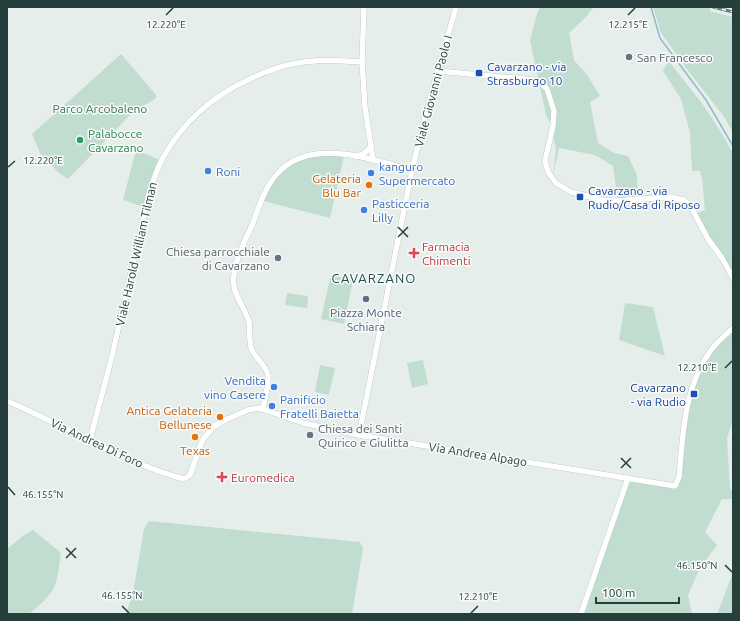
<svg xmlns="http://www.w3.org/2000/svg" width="740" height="621" font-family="Ubuntu,sans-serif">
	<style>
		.green { fill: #c1ddcf }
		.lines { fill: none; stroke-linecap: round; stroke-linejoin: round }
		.stream { stroke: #94b9ce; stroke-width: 1.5 }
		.tertiary-casing { stroke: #a9b6b4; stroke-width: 6 }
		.tertiary { stroke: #fff; stroke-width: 5.5 }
		.rail-casing { stroke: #617a78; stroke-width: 3 }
		.rail { stroke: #f7faf9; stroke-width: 1.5; stroke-dasharray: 4.5; stroke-linecap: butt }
		.ticks { fill: none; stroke: #263f3d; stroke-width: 1.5 }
		.worship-dot { fill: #6b7280; stroke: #f7faf9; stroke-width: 1.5 }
		.transit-dot { fill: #1a4fb4; stroke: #f7faf9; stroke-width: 1.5 }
		.leisure-dot { fill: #2e9e5b; stroke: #f7faf9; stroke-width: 1.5 }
		.shop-dot { fill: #3f7fe0; stroke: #f7faf9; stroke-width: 1.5 }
		.food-dot { fill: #e8710a; stroke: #f7faf9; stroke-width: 1.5 }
		.health-dot { fill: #e0444e; stroke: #f7faf9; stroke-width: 1.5 }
		.service-dot { fill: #5c6f8a; stroke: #f7faf9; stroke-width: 1.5 }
		.labels { text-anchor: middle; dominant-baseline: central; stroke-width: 3; stroke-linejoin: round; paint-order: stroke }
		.worship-label { font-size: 12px; fill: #5b616d; stroke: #f7faf9; text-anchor: start }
		.transit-label { font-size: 12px; fill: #164399; stroke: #f7faf9; text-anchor: start }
		.street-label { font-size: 12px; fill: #263f3d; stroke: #f7faf9 }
		.park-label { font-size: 12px; fill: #347359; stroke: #f7faf9 }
		.leisure-label { font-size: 12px; fill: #27864d; stroke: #f7faf9; text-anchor: start }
		.shop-label { font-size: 12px; fill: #366cbe; stroke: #f7faf9; text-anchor: start }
		.food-label { font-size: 12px; fill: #c56008; stroke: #f7faf9; text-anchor: end }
		.health-label { font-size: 12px; fill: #be3a42; stroke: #f7faf9; text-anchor: start }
		.service-label { font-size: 12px; fill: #4e5e75; stroke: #f7faf9 }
		.neighbourhood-label { font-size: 13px; letter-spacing: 1px; fill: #24504e; stroke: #f7faf9 }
		.ticks-label { font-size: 10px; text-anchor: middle; fill: #263f3d; stroke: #f7faf9; stroke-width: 3; stroke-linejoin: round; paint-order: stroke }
	</style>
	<rect width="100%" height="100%" fill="#e6eeec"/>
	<!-- green -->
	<g class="green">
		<path d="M 540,7 L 594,7 L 586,17 L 569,33 L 574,60 L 587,75 L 600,96 L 590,102 L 598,143 L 614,153 L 628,156 L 637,175 L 638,201 L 618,202 L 613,166 L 595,155 L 559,148 L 553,175 L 556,149 L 551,125 L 546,115 L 530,41 L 536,17 Z"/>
		<path d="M 653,7 L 710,7 L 710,11 L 733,17 L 733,133 L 725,118 L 687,69 L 661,33 Z"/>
		<path d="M 121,54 L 156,95 L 156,98 L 131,114 L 68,179 L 59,173 L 40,153 L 32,134 Z"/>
		<path d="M 668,60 L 704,106 L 719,129 L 733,153 L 733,283 L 726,266 L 696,214 L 705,210 L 702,178 L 700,171 L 692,171 L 690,133 L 681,99 L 663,71 Z"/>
		<path d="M 136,150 L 160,160 L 143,207 L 123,200 Z"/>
		<path d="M 317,152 L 344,156 L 330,218 L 263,201 L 276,172 Z"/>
		<path d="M 331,275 L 353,280 L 344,324 L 321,319 Z"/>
		<path d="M 287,293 L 308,296 L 307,308 L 285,305 Z"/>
		<path d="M 625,303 L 653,307 L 665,356 L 619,340 Z"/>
		<path d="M 733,327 L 733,420 L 727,438 L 730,489 L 733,490 L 733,499 L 722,499 L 705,532 L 717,545 L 700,568 L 688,595 L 692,614 L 579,614 L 627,476 L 679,486 L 687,409 L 693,388 L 710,354 Z"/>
		<path d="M 423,360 L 428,384 L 412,388 L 407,363 Z"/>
		<path d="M 320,365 L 335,368 L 329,395 L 315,392 Z"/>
		<path d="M 149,521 L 360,542 L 363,548 L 352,614 L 126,614 L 133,593 L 144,529 Z"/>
		<path d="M 33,530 L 61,553 C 56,588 57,591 29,614 L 7,614 L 7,549 L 24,535 Z"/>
		<path d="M 733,573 L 733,614 L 717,614 Z"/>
	</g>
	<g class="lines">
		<!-- stream -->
		<path class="stream" d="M 651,7 L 660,38 L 706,100 L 733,146"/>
		<defs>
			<g id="tertiary">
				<path d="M 364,7 L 362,62 L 365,107 L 373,160"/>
				<path d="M 438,71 L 534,80 L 542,84 L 547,89 L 554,111 L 553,126 L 545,161 L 548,172 L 556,183 L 571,192 L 602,200 L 612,201 L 671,197 L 684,200 L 691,207 L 708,239 L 722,258 L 733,278"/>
				<path d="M 356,157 L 366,152 L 371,146"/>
				<path d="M 7,401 C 66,426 122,462 184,479 L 190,475 L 202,441 L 213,427 L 225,420 L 248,410 L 259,408 L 303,423 L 359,435 L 675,486 L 679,477 C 683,433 684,387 711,350 C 717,342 725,335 733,328"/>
				<path d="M 263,408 C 265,398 269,385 268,375 C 266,365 256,359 252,350 C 248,341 251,331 249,322 C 246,310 236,299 234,286 C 231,267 245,240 253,223 C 259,206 265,187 277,174 C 310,136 372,160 412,170"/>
				<path d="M 359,435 L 412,170 L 424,121 L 456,7"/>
				<path d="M 90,440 L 112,356 L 148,198 C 152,184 156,170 163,158 C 183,121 214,95 252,78 C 267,71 282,65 298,63 C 319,59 341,61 362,62"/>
				<path d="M 581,614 L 628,478"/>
			</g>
		</defs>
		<!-- tertiary casing -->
		<use href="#tertiary" class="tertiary-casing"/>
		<!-- tertiary -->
		<use href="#tertiary" class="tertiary"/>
		<defs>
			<path id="rail" d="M 713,7 L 733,12"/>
		</defs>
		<!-- rail casing -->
		<use href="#rail" class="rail-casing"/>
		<!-- rail -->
		<use href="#rail" class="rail"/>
	</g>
	<!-- ticks -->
	<path class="ticks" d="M 166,15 L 173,8M 628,15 L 635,8M 8,167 L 15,161M 398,227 L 408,237M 398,237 L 408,227M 725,368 L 732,361M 621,458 L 631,468M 621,468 L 631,458M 8,487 L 15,495M 66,548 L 76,558M 66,558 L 76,548M 725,565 L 732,572M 122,606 L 129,613M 471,613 L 478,606"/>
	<!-- markers -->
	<g class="worship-dot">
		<circle cx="629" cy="57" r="4"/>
		<circle cx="278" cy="258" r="4"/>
		<circle cx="310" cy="435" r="4"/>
	</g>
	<g class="transit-dot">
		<rect x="475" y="69" width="8" height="8" rx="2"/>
		<rect x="576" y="193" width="8" height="8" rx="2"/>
		<rect x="690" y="390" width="8" height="8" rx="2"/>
	</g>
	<circle class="leisure-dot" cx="80" cy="140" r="4"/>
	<g class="shop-dot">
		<circle cx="208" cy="171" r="4"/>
		<circle cx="371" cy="173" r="4"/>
		<circle cx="364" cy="210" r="4"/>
		<circle cx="274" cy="387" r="4"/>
		<circle cx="272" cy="406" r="4"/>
	</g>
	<g class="food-dot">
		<circle cx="369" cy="185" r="4"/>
		<circle cx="220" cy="417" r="4"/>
		<circle cx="195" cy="437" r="4"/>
	</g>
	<g class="health-dot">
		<path d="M412 247h4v4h4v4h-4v4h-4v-4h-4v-4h4z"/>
		<path d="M220 471h4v4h4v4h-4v4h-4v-4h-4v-4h4z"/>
	</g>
	<circle class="service-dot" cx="366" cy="299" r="4"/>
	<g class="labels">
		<!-- worship labels -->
		<g class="worship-label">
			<text x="637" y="57">San Francesco</text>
			<text x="270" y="251" text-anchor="end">Chiesa parrocchiale<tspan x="270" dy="14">di Cavarzano</tspan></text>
			<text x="318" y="428">Chiesa dei Santi<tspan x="318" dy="14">Quirico e Giulitta</tspan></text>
		</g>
		<!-- transit labels -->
		<g class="transit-label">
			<text x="487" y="66">Cavarzano - via<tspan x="487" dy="14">Strasburgo 10</tspan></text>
			<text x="588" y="190">Cavarzano - via<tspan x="588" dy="14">Rudio/Casa di Riposo</tspan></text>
			<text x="686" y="387" text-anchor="end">Cavarzano<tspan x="686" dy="14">- via Rudio</tspan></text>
		</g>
		<!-- street labels -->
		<g class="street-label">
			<text transform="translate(433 91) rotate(-75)">Viale Giovanni Paolo I</text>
			<text transform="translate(136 254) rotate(-77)">Viale Harold William Tilman</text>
			<text transform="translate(97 443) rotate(25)">Via Andrea Di Foro</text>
			<text transform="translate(478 454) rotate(9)">Via Andrea Alpago</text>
		</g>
		<!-- park labels -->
		<g class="park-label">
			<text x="100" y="108">Parco Arcobaleno</text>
		</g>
		<!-- leisure labels -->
		<g class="leisure-label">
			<text x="88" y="133">Palabocce<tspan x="88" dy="14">Cavarzano</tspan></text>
		</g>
		<!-- shop labels -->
		<g class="shop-label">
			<text x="379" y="166">kanguro<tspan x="379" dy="14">Supermercato</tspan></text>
			<text x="216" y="171">Roni</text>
			<text x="372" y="203">Pasticceria<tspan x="372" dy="14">Lilly</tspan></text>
			<text x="266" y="380" text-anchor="end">Vendita<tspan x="266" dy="14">vino Casere</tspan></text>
			<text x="280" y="399">Panificio<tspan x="280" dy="14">Fratelli Baietta</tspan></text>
		</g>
		<!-- food labels -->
		<g class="food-label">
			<text x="361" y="178">Gelateria<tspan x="361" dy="14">Blu Bar</tspan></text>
			<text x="212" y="410">Antica Gelateria<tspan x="212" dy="14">Bellunese</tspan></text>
			<text x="195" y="450" text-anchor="middle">Texas</text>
		</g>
		<!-- health labels -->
		<g class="health-label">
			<text x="422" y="246">Farmacia<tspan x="422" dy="14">Chimenti</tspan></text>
			<text x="231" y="477">Euromedica</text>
		</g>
		<!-- service labels -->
		<g class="service-label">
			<text x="366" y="312">Piazza Monte<tspan x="366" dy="14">Schiara</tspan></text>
		</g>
		<!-- neighbourhood labels -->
		<g class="neighbourhood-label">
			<text x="374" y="278">CAVARZANO</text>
		</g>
	</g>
	<g class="ticks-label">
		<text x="166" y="28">12.220°E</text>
		<text x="628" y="28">12.215°E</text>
		<text x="43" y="164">12.220°E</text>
		<text x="697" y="371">12.210°E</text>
		<text x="43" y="498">46.155°N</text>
		<text x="697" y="569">46.150°N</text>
		<text x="122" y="599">46.155°N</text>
		<text x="478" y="600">12.210°E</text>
	</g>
	<!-- border -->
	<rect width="740" height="621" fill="none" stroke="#263f3d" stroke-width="16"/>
	<!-- scale -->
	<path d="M596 597v6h83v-6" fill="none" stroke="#263f3d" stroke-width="2"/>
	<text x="602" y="597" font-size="12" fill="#263f3d" stroke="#f7faf9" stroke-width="3" paint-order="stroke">100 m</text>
</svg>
